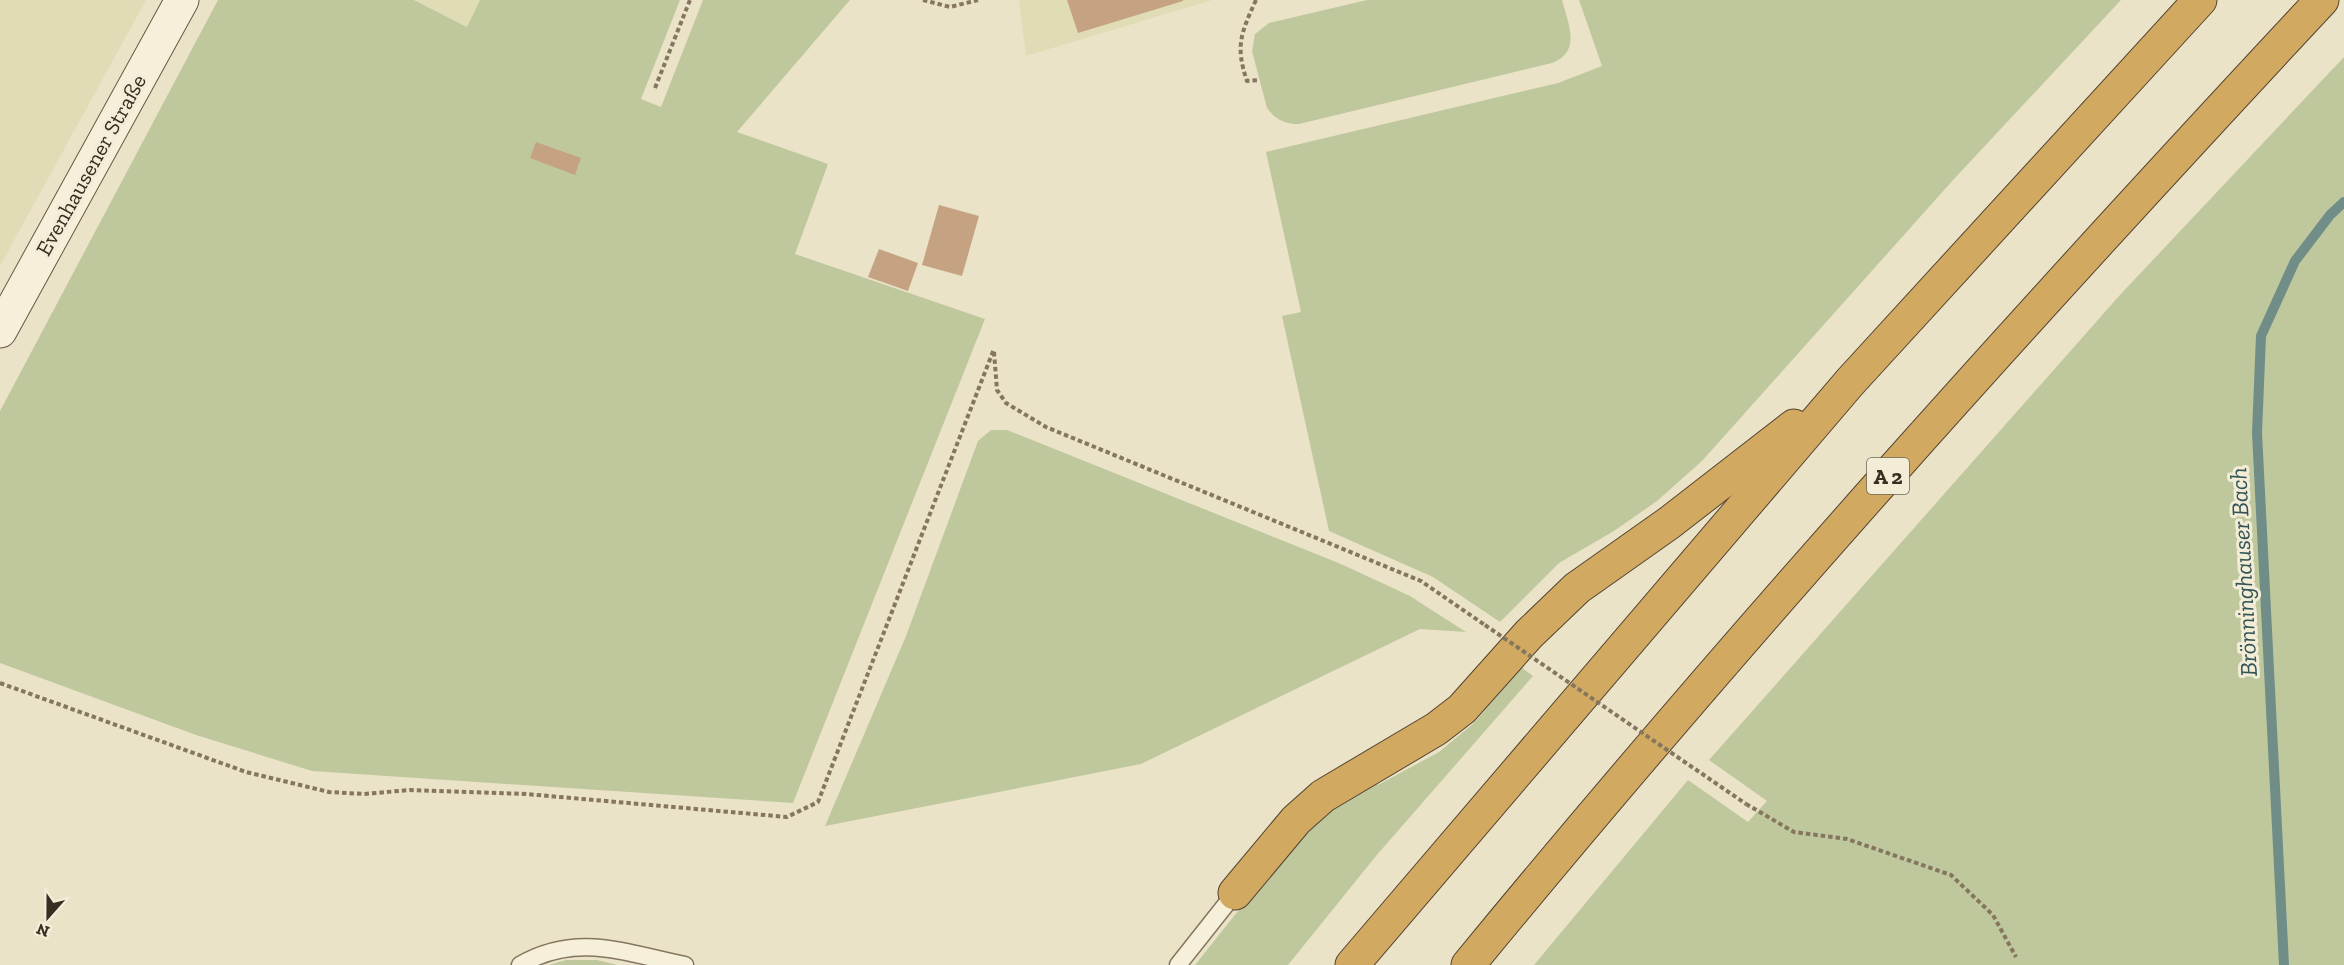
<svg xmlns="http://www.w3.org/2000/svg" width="2344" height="965" font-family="'Zilla Slab',serif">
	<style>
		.farmland { fill: #dfdcb6 }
		.green { fill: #bfc89d }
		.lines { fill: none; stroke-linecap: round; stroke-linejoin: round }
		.stream { stroke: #708d88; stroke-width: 10 }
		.building { fill: #c5a382 }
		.lane-casing { stroke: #85765f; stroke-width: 19 }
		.secondary-casing { stroke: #675742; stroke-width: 35 }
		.highway-casing { stroke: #534432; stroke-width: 35 }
		.path { stroke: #85765f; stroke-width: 4; stroke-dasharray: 4.5 3; stroke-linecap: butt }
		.lane { stroke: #f6f0db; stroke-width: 16 }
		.secondary { stroke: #f6f0db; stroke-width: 33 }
		.highway { stroke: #d1a961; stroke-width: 33 }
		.path-bridge { stroke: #85765f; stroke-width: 4; stroke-dasharray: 4.5 3; stroke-linecap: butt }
		.labels { text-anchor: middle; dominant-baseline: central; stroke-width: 6; stroke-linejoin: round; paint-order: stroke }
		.shield { fill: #f3edd7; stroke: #6f6758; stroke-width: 1.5 }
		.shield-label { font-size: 21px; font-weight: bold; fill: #372d21 }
		.street-label { font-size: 22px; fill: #372d21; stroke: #f3edd7 }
		.water-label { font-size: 24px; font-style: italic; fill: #325455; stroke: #f3edd7 }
	</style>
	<rect width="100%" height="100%" fill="#ebe3c8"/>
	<!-- farmland -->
	<g class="farmland">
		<path d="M 0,0 L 146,0 L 0,266 Z"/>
		<path d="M 414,0 L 480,0 L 468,27 Z"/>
		<path d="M 1019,0 L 1212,0 L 1026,56 Z"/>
	</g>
	<!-- green -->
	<g class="green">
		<path d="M 218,0 L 414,0 L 467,27 L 480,0 L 680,0 L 641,99 L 661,107 L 703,0 L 850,0 L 737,132 L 828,164 L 795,254 L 985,319 L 793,803 L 312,771 L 196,735 L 0,663 L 0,411 Z"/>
		<path d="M 1367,0 L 1562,0 C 1568,23 1582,52 1552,63 L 1299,124 C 1285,124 1276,120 1267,108 L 1252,51 L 1255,34 L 1269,23 Z"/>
		<path d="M 1579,0 L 2121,0 L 1954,179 L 1702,461 L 1657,501 L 1614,531 L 1559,563 L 1500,622 L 1433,577 L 1329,531 L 1282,316 L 1301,312 L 1266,152 L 1558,83 L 1602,66 Z"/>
		<path d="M 2344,57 L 2344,965 L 1534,965 L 1688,780 L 1748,822 L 1767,801 L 1709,760 L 2119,296 Z"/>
		<path d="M 991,430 L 1007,430 L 1341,564 L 1410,596 L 1466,632 L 1420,629 L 1141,764 L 825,826 L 906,636 L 978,441 Z"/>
		<path d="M 1521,667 L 1533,676 L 1376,856 L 1288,965 L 1195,965 L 1269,872 L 1324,813 L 1376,781 L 1378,785 L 1439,752 L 1474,723 Z"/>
		<path d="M 566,960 L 597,960 L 618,965 L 549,965 Z"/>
	</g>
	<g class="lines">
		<!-- stream -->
		<path class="stream" d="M 2284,965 L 2257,433 L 2261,336 L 2295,261 L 2330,215 L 2344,202"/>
	</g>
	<!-- building -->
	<g class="building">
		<path d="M 1067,0 L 1183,0 L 1183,1 L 1078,33 Z"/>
		<path d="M 536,142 L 581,158 L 575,175 L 530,158 Z"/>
		<path d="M 939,205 L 979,216 L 962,276 L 922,265 Z"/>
		<path d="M 879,249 L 918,263 L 908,291 L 868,277 Z"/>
	</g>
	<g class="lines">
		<defs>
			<g id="lane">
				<path d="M 520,965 C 577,932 625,953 685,965"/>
				<path d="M 1178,965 L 1235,893"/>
			</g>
			<path id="secondary" d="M 0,331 L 182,0"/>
			<g id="highway">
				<path d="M 1235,893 L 1296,820 L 1323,796 L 1436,729 L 1462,709 L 1529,634 L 1577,588 L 1669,523 L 1794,426"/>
				<path d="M 1352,965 L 1850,382 L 2200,0"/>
				<path d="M 1468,965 C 1741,633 2029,314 2322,0"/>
			</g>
		</defs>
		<!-- lane casing -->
		<use href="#lane" class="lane-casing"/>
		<!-- secondary casing -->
		<use href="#secondary" class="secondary-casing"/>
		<!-- highway casing -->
		<use href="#highway" class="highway-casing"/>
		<!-- path -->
		<g class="path">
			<path d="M 923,0 L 950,7 L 978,0"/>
			<path d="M 1256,0 C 1241,33 1235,46 1247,81 L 1259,80"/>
			<path d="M 655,88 L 690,0"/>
			<path d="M 994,352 L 997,390 L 1006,403 L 1046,427 L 1421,581 L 1485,625"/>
			<path d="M 0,683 L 246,772 L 329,792 L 364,794 L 410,790 L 526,794 L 787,817 L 818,802 L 994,349"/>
			<path d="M 1746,804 L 1794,832 L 1847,839 L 1951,875 L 1993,915 L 2016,957"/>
		</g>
		<!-- lane -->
		<use href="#lane" class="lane"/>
		<!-- secondary -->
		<use href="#secondary" class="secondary"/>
		<!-- highway -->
		<use href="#highway" class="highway"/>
		<!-- path-bridge -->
		<path class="path-bridge" d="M 1485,625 L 1746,804"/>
	</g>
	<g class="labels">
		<!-- shield labels -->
		<rect class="shield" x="1867" y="458" width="42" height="36" rx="4.5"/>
		<g class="shield-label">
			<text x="1888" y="476">A 2</text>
		</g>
		<!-- street labels -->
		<g class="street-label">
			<text transform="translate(91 165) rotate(-61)">Evenhausener Straße</text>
		</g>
		<!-- water labels -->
		<g class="water-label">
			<text transform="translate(2243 572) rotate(-93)">Brönninghauser Bach</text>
		</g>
	</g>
	<!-- north arrow -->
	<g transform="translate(48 917) rotate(201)" stroke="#f3edd7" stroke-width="4.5" paint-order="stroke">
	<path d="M0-4.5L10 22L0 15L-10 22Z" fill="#372d21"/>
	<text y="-9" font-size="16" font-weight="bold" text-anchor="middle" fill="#372d21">N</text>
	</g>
</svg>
